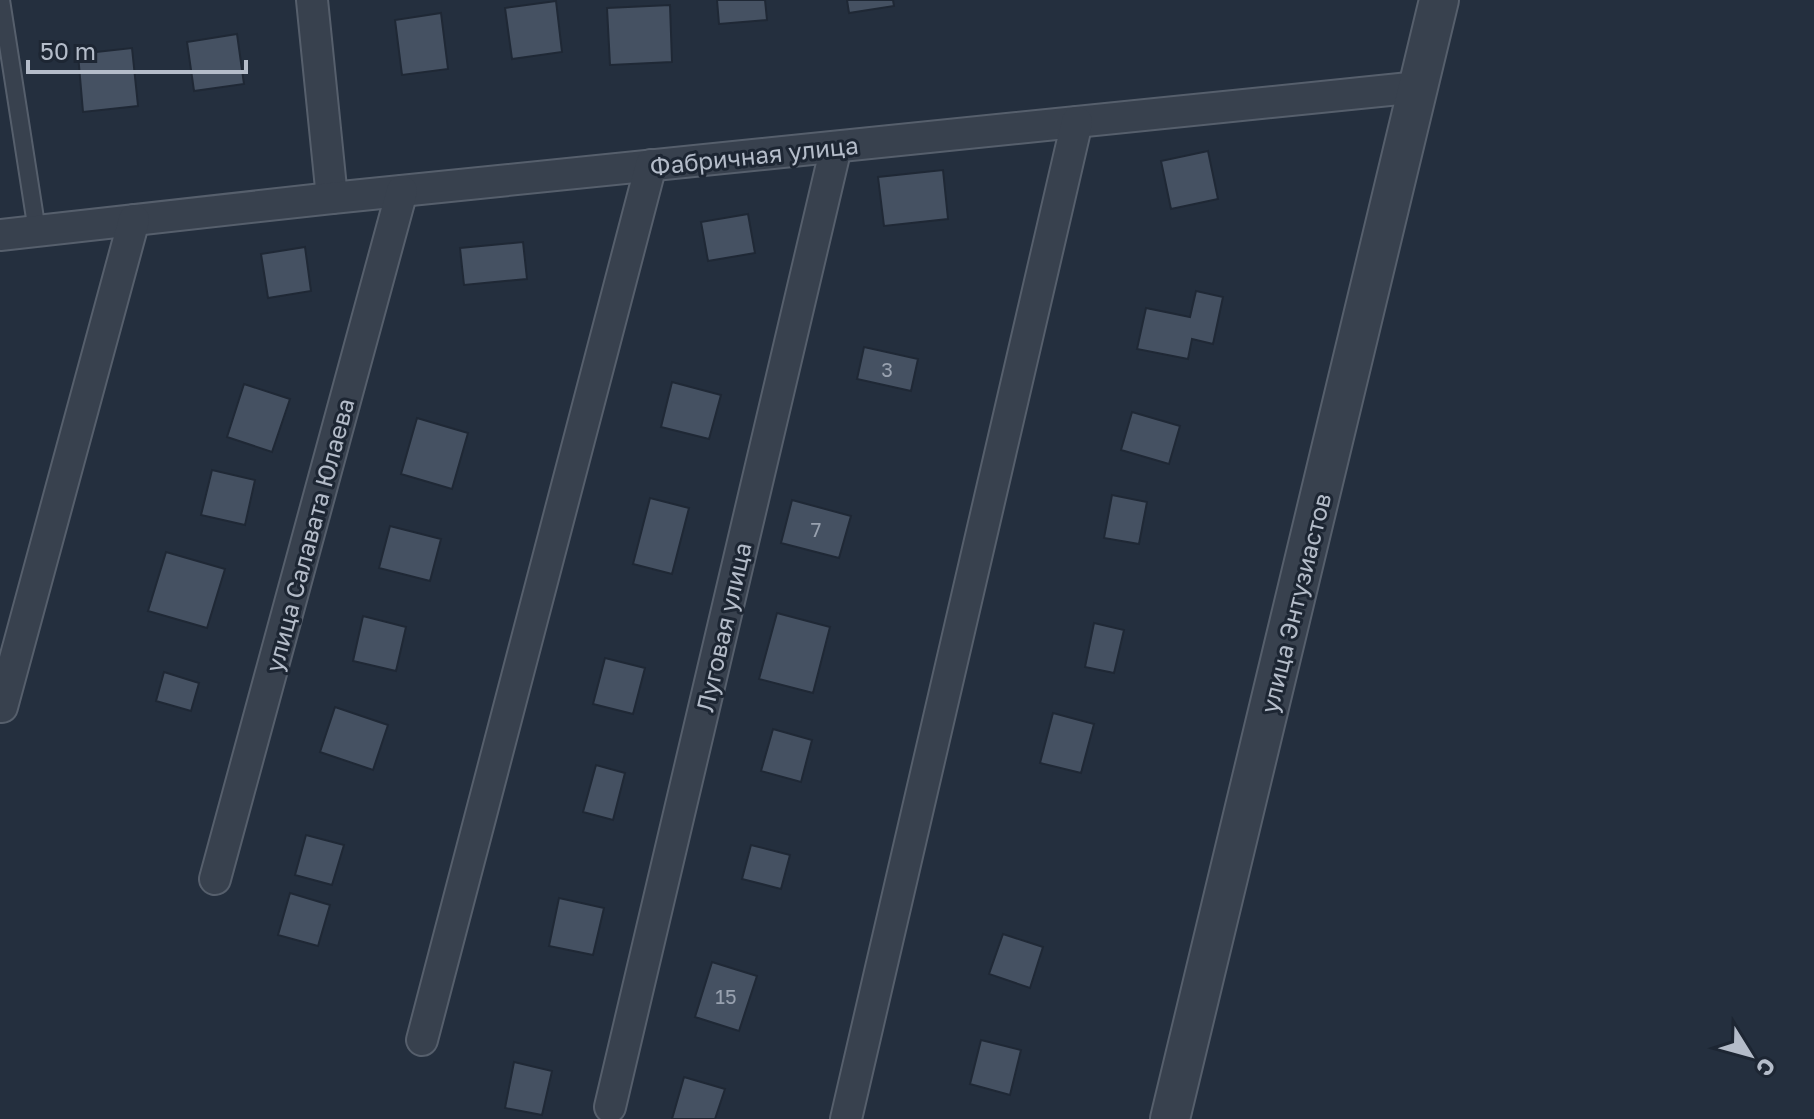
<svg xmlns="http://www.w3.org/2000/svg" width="1814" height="1119" font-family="'Golos Text',sans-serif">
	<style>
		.building { fill: #455162; stroke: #1f2835; stroke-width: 2 }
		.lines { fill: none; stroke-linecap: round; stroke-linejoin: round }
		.service-casing { stroke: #565f6c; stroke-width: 20 }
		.minor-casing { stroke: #565f6c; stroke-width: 34 }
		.tertiary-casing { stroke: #565f6c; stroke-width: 42 }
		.service { stroke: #38414e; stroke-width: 16 }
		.minor { stroke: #38414e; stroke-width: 30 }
		.tertiary { stroke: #38414e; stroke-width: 38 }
		.labels { text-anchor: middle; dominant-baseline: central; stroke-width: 6; stroke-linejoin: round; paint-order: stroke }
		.number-label { font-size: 20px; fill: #98a1af }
		.street-label { font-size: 24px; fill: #b4bcc9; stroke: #1d2633 }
	</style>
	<rect width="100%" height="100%" fill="#242f3e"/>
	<!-- building -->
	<g class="building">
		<path d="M 717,0 L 765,0 L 767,20 L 719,24 Z"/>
		<path d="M 847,0 L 893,0 L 894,6 L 849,13 Z"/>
		<path d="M 556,1 L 562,52 L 512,59 L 505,8 Z"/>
		<path d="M 670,5 L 672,62 L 610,65 L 607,8 Z"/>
		<path d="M 441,13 L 448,69 L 402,75 L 395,20 Z"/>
		<path d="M 237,34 L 244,84 L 194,91 L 187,42 Z"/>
		<path d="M 132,48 L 138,106 L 83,112 L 78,54 Z"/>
		<path d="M 1208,151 L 1218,199 L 1171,209 L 1161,161 Z"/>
		<path d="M 943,170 L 948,219 L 884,226 L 878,177 Z"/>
		<path d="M 748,214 L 755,253 L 708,261 L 701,222 Z"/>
		<path d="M 523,242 L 527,279 L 464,285 L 460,248 Z"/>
		<path d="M 305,247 L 311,291 L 268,298 L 261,254 Z"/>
		<path d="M 1196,291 L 1223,297 L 1213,344 L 1192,339 L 1188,359 L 1137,349 L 1146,308 L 1190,317 Z"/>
		<path d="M 864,347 L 918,359 L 911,391 L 857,379 Z"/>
		<path d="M 672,382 L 721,395 L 709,439 L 661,427 Z"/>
		<path d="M 244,384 L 290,399 L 272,452 L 227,437 Z"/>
		<path d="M 1132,412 L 1180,426 L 1169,464 L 1121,450 Z"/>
		<path d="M 417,418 L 468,433 L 452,489 L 401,474 Z"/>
		<path d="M 212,470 L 255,480 L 245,525 L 201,515 Z"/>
		<path d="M 1112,495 L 1147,502 L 1139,544 L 1104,538 Z"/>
		<path d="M 650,498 L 689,508 L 672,574 L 633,564 Z"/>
		<path d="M 792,500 L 851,516 L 839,558 L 781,543 Z"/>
		<path d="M 390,526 L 441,539 L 430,581 L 379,568 Z"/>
		<path d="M 166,552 L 225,569 L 207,628 L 148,611 Z"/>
		<path d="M 777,613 L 830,627 L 813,693 L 759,679 Z"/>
		<path d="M 363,616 L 406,627 L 396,671 L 353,661 Z"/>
		<path d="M 1094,623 L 1124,630 L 1114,673 L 1085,667 Z"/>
		<path d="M 605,658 L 645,668 L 633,714 L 593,704 Z"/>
		<path d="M 164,672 L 199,683 L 191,711 L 156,701 Z"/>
		<path d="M 335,707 L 388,725 L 373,770 L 320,752 Z"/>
		<path d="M 1053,713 L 1094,724 L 1081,773 L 1040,763 Z"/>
		<path d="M 773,729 L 812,740 L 801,782 L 761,771 Z"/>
		<path d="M 596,765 L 625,773 L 613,820 L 583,812 Z"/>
		<path d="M 306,835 L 344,845 L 332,885 L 295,875 Z"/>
		<path d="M 751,845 L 790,855 L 781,889 L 742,879 Z"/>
		<path d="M 290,893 L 330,905 L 318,946 L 278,935 Z"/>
		<path d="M 559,898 L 604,908 L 593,955 L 549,946 Z"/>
		<path d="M 1003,934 L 1043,947 L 1030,988 L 989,974 Z"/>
		<path d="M 712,962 L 757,976 L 739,1031 L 695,1017 Z"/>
		<path d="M 981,1040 L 1021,1050 L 1010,1095 L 970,1084 Z"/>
		<path d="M 514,1062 L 552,1071 L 542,1115 L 505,1108 Z"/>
		<path d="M 684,1077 L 725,1089 L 715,1119 L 672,1119 Z"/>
	</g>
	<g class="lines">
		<defs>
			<path id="service" d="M 1,0 L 37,231"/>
			<g id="minor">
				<path d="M 312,0 L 332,198"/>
				<path d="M 0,235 L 332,198 L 1419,87"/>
				<path d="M 2,707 L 134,220"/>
				<path d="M 215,879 L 402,191"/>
				<path d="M 422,1040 L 651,165"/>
				<path d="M 610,1107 L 836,147"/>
				<path d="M 846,1119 L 1077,122"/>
			</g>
			<path id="tertiary" d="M 1170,1119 L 1439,0"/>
		</defs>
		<!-- service casing -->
		<use href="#service" class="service-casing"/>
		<!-- minor casing -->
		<use href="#minor" class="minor-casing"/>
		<!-- tertiary casing -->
		<use href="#tertiary" class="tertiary-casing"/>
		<!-- service -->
		<use href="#service" class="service"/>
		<!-- minor -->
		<use href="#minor" class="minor"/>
		<!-- tertiary -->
		<use href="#tertiary" class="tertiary"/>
	</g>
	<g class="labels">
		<!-- number labels -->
		<g class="number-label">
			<text x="887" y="369">3</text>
			<text x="816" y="529">7</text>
			<text x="726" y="996">15</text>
		</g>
		<!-- street labels -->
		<g class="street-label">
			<text transform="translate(754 155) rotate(-6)">Фабричная улица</text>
			<text transform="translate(309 535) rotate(-75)">улица Салавата Юлаева</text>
			<text transform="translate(1295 603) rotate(-76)">улица Энтузиастов</text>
			<text transform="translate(723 627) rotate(-77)">Луговая улица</text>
		</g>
	</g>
	<!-- north arrow -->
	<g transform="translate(1750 1055) rotate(127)" stroke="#1d2633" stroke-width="6" paint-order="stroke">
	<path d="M0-6L14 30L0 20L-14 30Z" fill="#b4bcc9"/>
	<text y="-12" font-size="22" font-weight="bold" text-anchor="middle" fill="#b4bcc9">С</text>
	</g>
	<!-- scale -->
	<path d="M28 60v12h218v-12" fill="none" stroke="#b4bcc9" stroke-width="4"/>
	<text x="40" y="60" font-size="24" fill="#b4bcc9" stroke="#1d2633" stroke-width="6" paint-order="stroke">50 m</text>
</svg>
